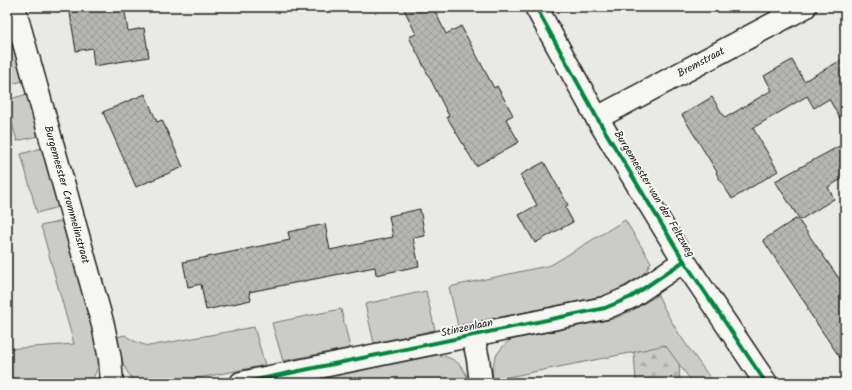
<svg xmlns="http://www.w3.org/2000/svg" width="852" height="390" font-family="Kalam,sans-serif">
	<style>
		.green { fill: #cbcbc7; stroke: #747472 }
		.forest { fill: url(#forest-firs); stroke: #747472 }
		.building { fill: url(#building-cross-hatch); stroke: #1c1c1c }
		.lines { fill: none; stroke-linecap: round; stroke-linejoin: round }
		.minor-casing { stroke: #1c1c1c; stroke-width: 25 }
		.tertiary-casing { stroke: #1c1c1c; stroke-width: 25 }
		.minor { stroke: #f6f6f2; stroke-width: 22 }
		.tertiary { stroke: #f6f6f2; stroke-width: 22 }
		.cycleway-casing { stroke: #f6f6f2; stroke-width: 6 }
		.cycleway { stroke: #00873e; stroke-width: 4 }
		.labels { text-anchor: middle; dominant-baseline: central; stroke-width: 4; stroke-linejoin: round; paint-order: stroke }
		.street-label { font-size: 11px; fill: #1c1c1c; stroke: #f6f6f2 }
	</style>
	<defs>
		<pattern id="forest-firs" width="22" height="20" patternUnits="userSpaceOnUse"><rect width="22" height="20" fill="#cbcbc7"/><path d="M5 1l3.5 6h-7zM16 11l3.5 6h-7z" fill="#aeaeaa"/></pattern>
		<pattern id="building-cross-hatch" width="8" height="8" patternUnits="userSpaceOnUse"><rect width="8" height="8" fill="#b6b6b3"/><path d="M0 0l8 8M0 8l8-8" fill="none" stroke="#9c9c99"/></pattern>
	</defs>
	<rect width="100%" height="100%" fill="#e9e9e5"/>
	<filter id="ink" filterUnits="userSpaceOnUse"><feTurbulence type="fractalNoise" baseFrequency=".025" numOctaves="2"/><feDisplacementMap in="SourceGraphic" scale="8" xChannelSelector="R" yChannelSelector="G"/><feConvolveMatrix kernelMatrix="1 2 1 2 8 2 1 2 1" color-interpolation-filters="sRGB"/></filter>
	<g filter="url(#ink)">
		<!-- green -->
		<g class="green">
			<path d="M 7,16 L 23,81 L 7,85 Z"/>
			<path d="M 27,94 L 38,136 L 17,141 L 7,106 L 7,100 Z"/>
			<path d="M 42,148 L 58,207 L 37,213 L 21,154 Z"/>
			<path d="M 625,220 L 651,262 L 646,271 L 640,277 L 608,295 L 458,326 L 449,287 L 551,265 Z"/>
			<path d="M 62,221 L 99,354 C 99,366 97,375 88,383 L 7,383 L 7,349 L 74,344 L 41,226 Z"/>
			<path d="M 426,291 L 435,330 L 374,343 L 365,304 Z"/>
			<path d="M 658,295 C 672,328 694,355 714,383 L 693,383 L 665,346 L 493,380 C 491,361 496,352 510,340 L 613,319 L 633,310 Z"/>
			<path d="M 341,309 L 350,348 L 283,361 L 272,323 Z"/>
			<path d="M 254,327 L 265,365 C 240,370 152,390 133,379 C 122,369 120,350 116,337 L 125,335 C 132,341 140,344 149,346 Z"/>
			<path d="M 437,355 C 456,358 464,365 469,383 L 300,383 Z"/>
		</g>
		<!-- forest -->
		<path class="forest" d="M 665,345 L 679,364 L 680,383 L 636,383 L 634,352 Z"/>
		<!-- building -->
		<g class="building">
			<path d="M 69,7 L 124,7 L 128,31 L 144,28 L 149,57 L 94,66 L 92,48 L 76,51 Z"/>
			<path d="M 403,7 L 433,7 L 446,34 L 461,26 L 494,88 L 497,86 L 513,115 L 506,119 L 519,142 L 476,166 L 447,117 L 449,116 L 409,37 L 416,34 Z"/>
			<path d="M 845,58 L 845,127 L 829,99 L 814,108 L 807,96 L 753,128 L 778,171 L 732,199 L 716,173 L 717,172 L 682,115 L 712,97 L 725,118 L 772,90 L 764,76 L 792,60 L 804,81 Z"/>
			<path d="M 145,94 L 157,122 L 162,120 L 183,167 L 136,187 L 103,112 Z"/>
			<path d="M 845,143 L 845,177 L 828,187 L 834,199 L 800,220 L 775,181 Z"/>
			<path d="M 544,162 L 568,205 L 565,207 L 573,222 L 535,243 L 519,215 L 537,205 L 520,175 Z"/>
			<path d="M 420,209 L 425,236 L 413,238 L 419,266 L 376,275 L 375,267 L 249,292 L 251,300 L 206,310 L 201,284 L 188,287 L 183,262 L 290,240 L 288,232 L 325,224 L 330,250 L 393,237 L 389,216 Z"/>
			<path d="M 797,218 L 845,287 L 845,365 L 807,309 L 809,309 L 763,240 Z"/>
		</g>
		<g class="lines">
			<defs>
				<g id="minor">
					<path id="s1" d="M 14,7 L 103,325 L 110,359 L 112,383"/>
					<path id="s2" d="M 597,118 L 805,7"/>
					<path d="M 473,336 L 478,359 L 481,383"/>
					<path d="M 241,383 L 605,308 L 631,297 L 684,261"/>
				</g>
				<path id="tertiary" d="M 536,7 L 597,118 L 684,261 L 766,383"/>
			</defs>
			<!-- minor casing -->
			<use href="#minor" class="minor-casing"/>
			<!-- tertiary casing -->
			<use href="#tertiary" class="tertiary-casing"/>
			<!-- minor -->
			<use href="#minor" class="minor"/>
			<!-- tertiary -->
			<use href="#tertiary" class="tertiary"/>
			<defs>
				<g id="cycleway">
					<path d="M 536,7 L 597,118 L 684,261 L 766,383"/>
					<path d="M 241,383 L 605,308 L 631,297 L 684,261"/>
				</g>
			</defs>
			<!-- cycleway casing -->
			<use href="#cycleway" class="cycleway-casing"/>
			<!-- cycleway -->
			<use href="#cycleway" class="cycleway"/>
		</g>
	</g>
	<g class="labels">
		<!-- street labels -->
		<g class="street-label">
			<text stroke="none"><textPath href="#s2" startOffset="118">Bremstraat</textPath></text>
			<text transform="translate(654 194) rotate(59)">Burgemeester van der Feltzweg</text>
			<text stroke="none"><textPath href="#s1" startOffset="195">Burgemeester Crommelinstraat</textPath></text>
			<text transform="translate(467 328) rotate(-12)">Stinzenlaan</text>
		</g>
	</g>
	<!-- margin -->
	<rect width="852" height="390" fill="none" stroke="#f6f6f2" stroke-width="24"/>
	<rect x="12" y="12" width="828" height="366" fill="none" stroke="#1c1c1c" stroke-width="1.5" filter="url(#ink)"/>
</svg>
